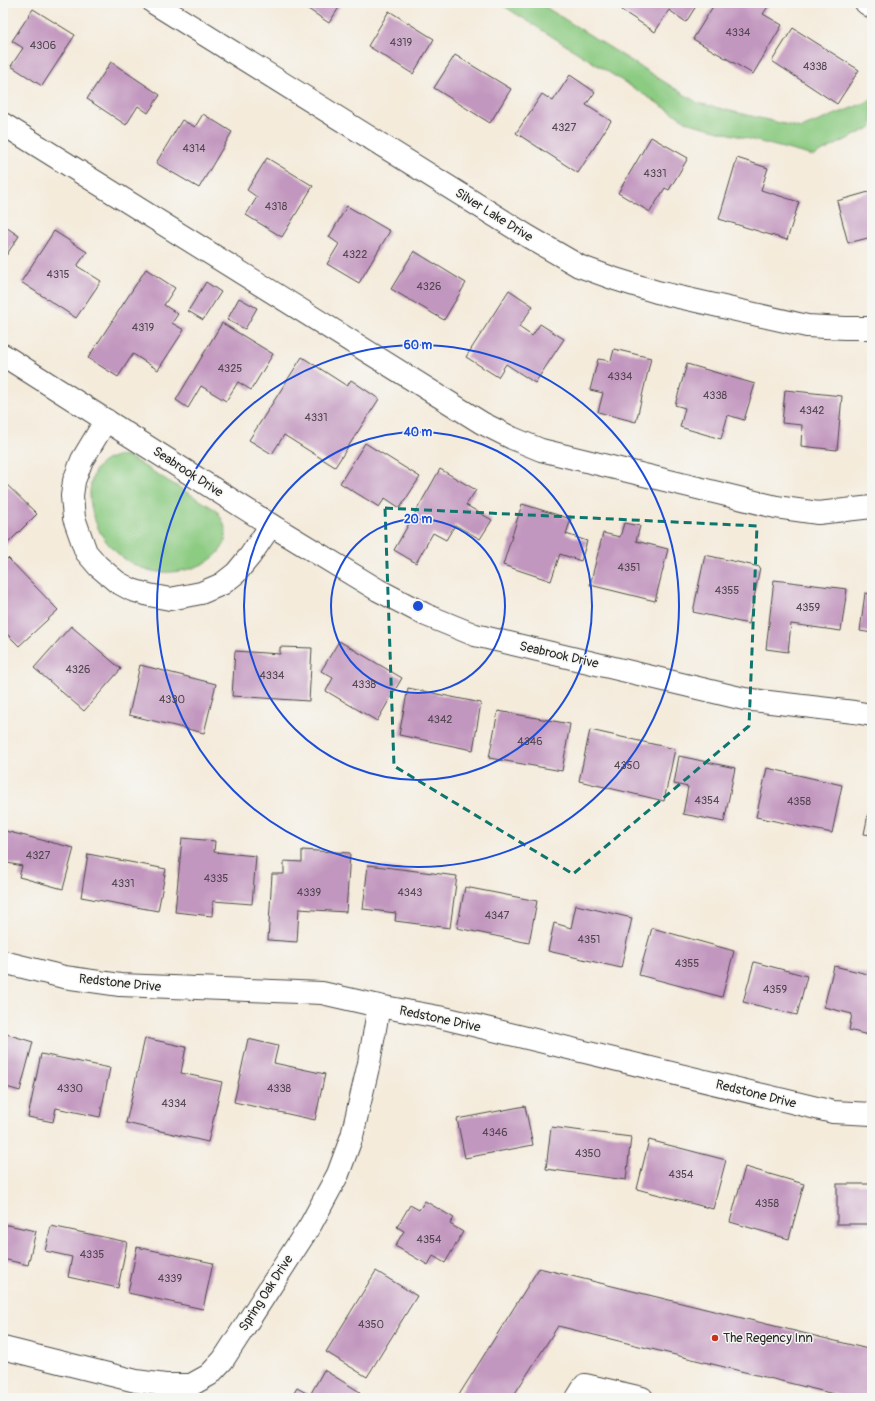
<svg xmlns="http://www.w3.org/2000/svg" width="875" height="1401" font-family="Pangolin,sans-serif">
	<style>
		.green { fill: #8ccb82; stroke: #5c7b56 }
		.building { fill: #c297bf }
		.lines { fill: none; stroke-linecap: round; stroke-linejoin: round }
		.minor-casing { stroke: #494845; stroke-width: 24 }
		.minor { stroke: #fff; stroke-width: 22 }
		.marked { fill: none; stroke: #0f766e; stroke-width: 3; stroke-dasharray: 8 5; stroke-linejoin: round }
		.ring { fill: none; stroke: #1d4ed8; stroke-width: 2 }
		.poi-dot { fill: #c8321e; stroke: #f6f6f2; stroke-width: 1.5 }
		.labels { text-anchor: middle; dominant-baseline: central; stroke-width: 3; stroke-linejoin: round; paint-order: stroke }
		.number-label { font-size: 11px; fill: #514650 }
		.street-label { font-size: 13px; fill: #2b2b2b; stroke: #f6f6f2 }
		.poi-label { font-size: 13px; fill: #2b2b2b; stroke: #f6f6f2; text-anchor: start }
		.centre { fill: #1d4ed8; stroke: #f6f6f2; stroke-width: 2 }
		.ring-label { font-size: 12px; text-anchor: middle; font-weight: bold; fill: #1d4ed8; stroke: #f6f6f2; stroke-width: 3; stroke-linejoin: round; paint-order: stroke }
	</style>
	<rect width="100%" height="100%" fill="#f6f6f2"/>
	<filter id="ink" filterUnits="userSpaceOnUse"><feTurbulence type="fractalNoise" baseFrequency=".025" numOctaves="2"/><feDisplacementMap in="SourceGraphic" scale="8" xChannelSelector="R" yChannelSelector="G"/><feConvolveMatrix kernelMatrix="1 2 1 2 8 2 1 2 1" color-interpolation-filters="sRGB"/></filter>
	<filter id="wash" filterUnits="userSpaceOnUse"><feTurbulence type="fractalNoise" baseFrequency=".012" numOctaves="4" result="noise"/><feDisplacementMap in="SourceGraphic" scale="16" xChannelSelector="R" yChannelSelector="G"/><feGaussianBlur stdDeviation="0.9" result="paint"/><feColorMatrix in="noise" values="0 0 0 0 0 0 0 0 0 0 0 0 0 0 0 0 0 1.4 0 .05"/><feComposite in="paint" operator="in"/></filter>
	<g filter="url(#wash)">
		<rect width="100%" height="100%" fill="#f4ebdb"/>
		<!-- green -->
		<g class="green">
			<path d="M 499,3 L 539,3 L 698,103 L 801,128 L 872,100 L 872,127 L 813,156 L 689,123 Z"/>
			<path d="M 117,456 L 129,457 L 216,510 C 248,552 195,575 158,572 C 134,569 112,553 100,532 C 94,520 89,505 90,491 C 92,471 98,461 117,456 Z"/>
		</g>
		<g id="blocks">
			<!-- building -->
			<g class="building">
				<path d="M 3,3 L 9,3 L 3,12 Z"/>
				<path d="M 299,3 L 342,3 L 329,23 Z"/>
				<path d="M 626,3 L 698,3 L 686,22 L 669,10 L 655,32 L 621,10 Z"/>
				<path d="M 715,3 L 765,3 L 769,5 L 763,14 L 782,25 L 753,74 L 693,39 Z"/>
				<path d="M 33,9 L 75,35 L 42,86 L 11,66 L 23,48 L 12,41 Z"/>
				<path d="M 389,11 L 434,39 L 413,74 L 368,46 Z"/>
				<path d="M 793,28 L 859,70 L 837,104 L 772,61 Z"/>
				<path d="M 455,55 L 511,89 L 490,123 L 434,88 Z"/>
				<path d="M 111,62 L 160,95 L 148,113 L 138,106 L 126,125 L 87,99 Z"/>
				<path d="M 570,75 L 595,92 L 586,105 L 611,121 L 578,173 L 516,133 L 542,94 L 553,101 Z"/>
				<path d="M 203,114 L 232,132 L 199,188 L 156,163 L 182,120 L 195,127 Z"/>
				<path d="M 651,137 L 688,158 L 669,190 L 665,188 L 650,212 L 618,193 Z"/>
				<path d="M 267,158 L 313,186 L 282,237 L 246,215 L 257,197 L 247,190 Z"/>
				<path d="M 737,158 L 768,168 L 761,190 L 799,202 L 787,240 L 719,219 Z"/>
				<path d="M 872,191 L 872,237 L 848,243 L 837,201 Z"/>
				<path d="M 347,206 L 390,231 L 359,283 L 327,264 L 339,244 L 329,237 Z"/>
				<path d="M 3,225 L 19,236 L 3,260 Z"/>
				<path d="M 54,231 L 87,252 L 77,266 L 101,281 L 76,318 L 21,282 Z"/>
				<path d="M 414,251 L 466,283 L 444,320 L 391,289 Z"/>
				<path d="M 146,269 L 175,288 L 164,305 L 178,314 L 172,323 L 184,330 L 158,370 L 133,354 L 118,377 L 88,358 Z"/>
				<path d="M 206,282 L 221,292 L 203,320 L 188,311 Z"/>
				<path d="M 509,290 L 533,306 L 519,327 L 532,336 L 540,324 L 564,339 L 535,383 L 506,364 L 498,377 L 466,357 Z"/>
				<path d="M 239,298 L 257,308 L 245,329 L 227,320 Z"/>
				<path d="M 222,323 L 273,354 L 251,390 L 238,382 L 226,401 L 201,386 L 188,408 L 176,400 Z"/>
				<path d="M 614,349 L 651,358 L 636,422 L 598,412 L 603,393 L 590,390 L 598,359 L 611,361 Z"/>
				<path d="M 302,357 L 347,386 L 351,380 L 379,399 L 335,467 L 284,435 L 272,454 L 249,440 Z"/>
				<path d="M 687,364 L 755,384 L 744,420 L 728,415 L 721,439 L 680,427 L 685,408 L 675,405 Z"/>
				<path d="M 785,390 L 842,396 L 837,450 L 801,446 L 802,425 L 782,423 Z"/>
				<path d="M 365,443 L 420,477 L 400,508 L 385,498 L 379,507 L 340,483 Z"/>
				<path d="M 440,469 L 476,490 L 466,505 L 492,520 L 480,539 L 455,525 L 446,540 L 433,533 L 416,563 L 394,550 Z"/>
				<path d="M 3,481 L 37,514 L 5,546 L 3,543 Z"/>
				<path d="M 522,504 L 571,519 L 566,534 L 587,541 L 581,561 L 560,554 L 551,581 L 503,565 Z"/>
				<path d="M 624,523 L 640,526 L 636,541 L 668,549 L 655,601 L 590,585 L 603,533 L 620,537 Z"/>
				<path d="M 705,555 L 760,567 L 749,624 L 693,612 Z"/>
				<path d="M 8,558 L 58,610 L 19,646 L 3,630 L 3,563 Z"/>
				<path d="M 774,580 L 847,589 L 841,631 L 791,624 L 788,652 L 766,649 Z"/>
				<path d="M 865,593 L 872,594 L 872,633 L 860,631 Z"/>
				<path d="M 71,626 L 121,669 L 84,711 L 34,668 Z"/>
				<path d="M 339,641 L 402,678 L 377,721 L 326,691 L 333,678 L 321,671 Z"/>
				<path d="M 280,647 L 312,648 L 309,701 L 232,696 L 235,651 L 280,654 Z"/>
				<path d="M 140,665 L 216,684 L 204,733 L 129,715 Z"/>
				<path d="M 408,688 L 481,703 L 473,750 L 399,735 Z"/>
				<path d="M 498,711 L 570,724 L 562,771 L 489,758 Z"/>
				<path d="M 590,730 L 675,749 L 664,801 L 579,781 Z"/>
				<path d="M 679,756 L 735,768 L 724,822 L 683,814 L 688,787 L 674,784 Z"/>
				<path d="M 767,768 L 842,785 L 832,833 L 756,817 Z"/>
				<path d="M 871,800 L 872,801 L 872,835 L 864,834 Z"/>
				<path d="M 5,831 L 74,848 L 63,889 L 19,877 L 22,866 L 3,862 L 3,837 Z"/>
				<path d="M 182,838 L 215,841 L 214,852 L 256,856 L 252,904 L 213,901 L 212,916 L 175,912 Z"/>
				<path d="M 302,850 L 350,853 L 346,912 L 299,909 L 297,942 L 268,940 L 272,874 L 284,874 L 284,861 L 302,862 Z"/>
				<path d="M 88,854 L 166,869 L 158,911 L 81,897 Z"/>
				<path d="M 368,865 L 457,876 L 450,928 L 395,921 L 396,913 L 363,909 Z"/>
				<path d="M 465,887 L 537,901 L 529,943 L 457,928 Z"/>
				<path d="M 576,905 L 632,918 L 621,968 L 548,951 L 554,923 L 571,928 Z"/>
				<path d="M 652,928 L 734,951 L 722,997 L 639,975 Z"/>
				<path d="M 754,962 L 807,976 L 797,1015 L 743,1002 Z"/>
				<path d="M 834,966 L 872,975 L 872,1036 L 849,1030 L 852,1014 L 824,1007 Z"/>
				<path d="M 3,1033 L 33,1042 L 20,1091 L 3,1086 Z"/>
				<path d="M 145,1038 L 186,1047 L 181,1073 L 222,1082 L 208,1142 L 126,1123 Z"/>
				<path d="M 248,1039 L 278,1046 L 274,1063 L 325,1074 L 315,1120 L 234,1102 Z"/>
				<path d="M 41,1054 L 110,1068 L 100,1117 L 56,1108 L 53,1122 L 28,1117 Z"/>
				<path d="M 525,1106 L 533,1145 L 465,1158 L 457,1119 Z"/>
				<path d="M 551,1127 L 631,1137 L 626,1180 L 546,1169 Z"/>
				<path d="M 649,1140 L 726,1160 L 713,1209 L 637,1189 Z"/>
				<path d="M 745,1167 L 804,1184 L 789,1239 L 730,1222 Z"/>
				<rect x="837" y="1184" width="35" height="40"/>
				<path d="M 425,1201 L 454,1218 L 450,1224 L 463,1232 L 445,1263 L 433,1256 L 428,1265 L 395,1246 L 404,1231 L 397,1227 L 410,1205 L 419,1210 Z"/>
				<path d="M 3,1224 L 36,1231 L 28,1265 L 3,1259 Z"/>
				<path d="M 51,1226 L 127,1242 L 118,1288 L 68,1277 L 72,1257 L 45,1251 Z"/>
				<path d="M 137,1247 L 213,1263 L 203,1309 L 128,1293 Z"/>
				<path d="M 539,1268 L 872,1350 L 872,1398 L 850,1398 L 558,1326 L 512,1398 L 457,1398 Z"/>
				<path d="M 376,1271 L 417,1296 L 367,1377 L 326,1352 Z"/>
				<path d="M 324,1370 L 360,1392 L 357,1398 L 291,1398 L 297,1388 L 310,1395 Z"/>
			</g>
		</g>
	</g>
	<g filter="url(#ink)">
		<use href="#blocks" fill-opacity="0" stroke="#494845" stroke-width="1"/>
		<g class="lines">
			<defs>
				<g id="minor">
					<path d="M 154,3 L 529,237 L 579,266 L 615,279 L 657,292 L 807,326 L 845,328 L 872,328"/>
					<path d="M 866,3 L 872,7"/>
					<path d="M 3,124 L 482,423 L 512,438 L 541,450 L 776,507 L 818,513 L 872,507"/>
					<path d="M 3,355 L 271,525 L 378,590 L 426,615 L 475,635 L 744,699 L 854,712 L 872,715"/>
					<path d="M 106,420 L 82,460 L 74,481 L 72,496 L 74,518 L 86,552 L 98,566 L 117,582 L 132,590 L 149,595 L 170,599 L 201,593 L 222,584 L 236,573 L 250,556 L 271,525"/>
					<path d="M 3,962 L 64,977 L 120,985 L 322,993 L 379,1006 L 444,1018 L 833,1112 L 872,1114"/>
					<path d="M 3,1348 L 136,1381 L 165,1385 L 191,1385 L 209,1375 L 223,1360 L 311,1224 L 338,1174 L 352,1136 L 369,1063 L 379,1006"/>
					<path d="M 577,1398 L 585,1385 L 642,1398"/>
				</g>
			</defs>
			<!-- minor casing -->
			<use href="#minor" class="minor-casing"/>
			<!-- minor -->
			<use href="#minor" class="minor"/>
		</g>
	</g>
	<!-- marked area -->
	<path class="marked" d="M 385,508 L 757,526 L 749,726 L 573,874 L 394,766 Z"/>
	<!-- distance rings -->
	<g class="ring">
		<circle cx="418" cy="606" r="87"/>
		<circle cx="418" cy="606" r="174"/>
		<circle cx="418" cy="606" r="261"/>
	</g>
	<!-- markers -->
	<circle class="poi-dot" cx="715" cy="1338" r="4"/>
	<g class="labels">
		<!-- number labels -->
		<g class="number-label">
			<text x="738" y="32">4334</text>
			<text x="401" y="42">4319</text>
			<text x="43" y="45">4306</text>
			<text x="815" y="66">4338</text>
			<text x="564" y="127">4327</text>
			<text x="194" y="148">4314</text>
			<text x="655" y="173">4331</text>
			<text x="276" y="206">4318</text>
			<text x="355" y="254">4322</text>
			<text x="58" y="274">4315</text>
			<text x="429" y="286">4326</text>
			<text x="143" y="327">4319</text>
			<text x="230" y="368">4325</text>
			<text x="620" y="376">4334</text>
			<text x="715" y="395">4338</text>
			<text x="812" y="410">4342</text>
			<text x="316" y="417">4331</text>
			<text x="629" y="567">4351</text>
			<text x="727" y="590">4355</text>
			<text x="808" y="607">4359</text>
			<text x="78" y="669">4326</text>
			<text x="272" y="675">4334</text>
			<text x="364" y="684">4338</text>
			<text x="172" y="699">4330</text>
			<text x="440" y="719">4342</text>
			<text x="530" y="741">4346</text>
			<text x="627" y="765">4350</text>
			<text x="707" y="800">4354</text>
			<text x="799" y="801">4358</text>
			<text x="38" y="855">4327</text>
			<text x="216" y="878">4335</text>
			<text x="123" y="883">4331</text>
			<text x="309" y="892">4339</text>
			<text x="410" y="892">4343</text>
			<text x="497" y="915">4347</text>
			<text x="589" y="939">4351</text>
			<text x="687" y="963">4355</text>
			<text x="775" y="989">4359</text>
			<text x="70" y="1088">4330</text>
			<text x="279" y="1088">4338</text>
			<text x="174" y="1103">4334</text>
			<text x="495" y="1132">4346</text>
			<text x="588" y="1153">4350</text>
			<text x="681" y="1174">4354</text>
			<text x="767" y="1203">4358</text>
			<text x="429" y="1239">4354</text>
			<text x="92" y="1254">4335</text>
			<text x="170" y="1278">4339</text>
			<text x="371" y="1324">4350</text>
		</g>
		<!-- street labels -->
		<g class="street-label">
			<text transform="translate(494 215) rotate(32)">Silver Lake Drive</text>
			<text transform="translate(188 472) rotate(33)">Seabrook Drive</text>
			<text transform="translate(559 655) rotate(13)">Seabrook Drive</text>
			<text transform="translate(120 983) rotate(6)">Redstone Drive</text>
			<text transform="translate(440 1019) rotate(12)">Redstone Drive</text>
			<text transform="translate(756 1094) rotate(14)">Redstone Drive</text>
			<text transform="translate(266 1293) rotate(-57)">Spring Oak Drive</text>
		</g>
		<!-- poi labels -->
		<g class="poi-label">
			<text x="723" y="1338">The Regency Inn</text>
		</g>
	</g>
	<circle cx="418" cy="606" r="6" class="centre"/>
	<g class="ring-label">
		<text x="418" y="349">60 m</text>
		<text x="418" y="436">40 m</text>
		<text x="418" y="523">20 m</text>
	</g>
	<!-- margin -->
	<rect width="875" height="1401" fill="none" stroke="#f6f6f2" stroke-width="16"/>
</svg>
